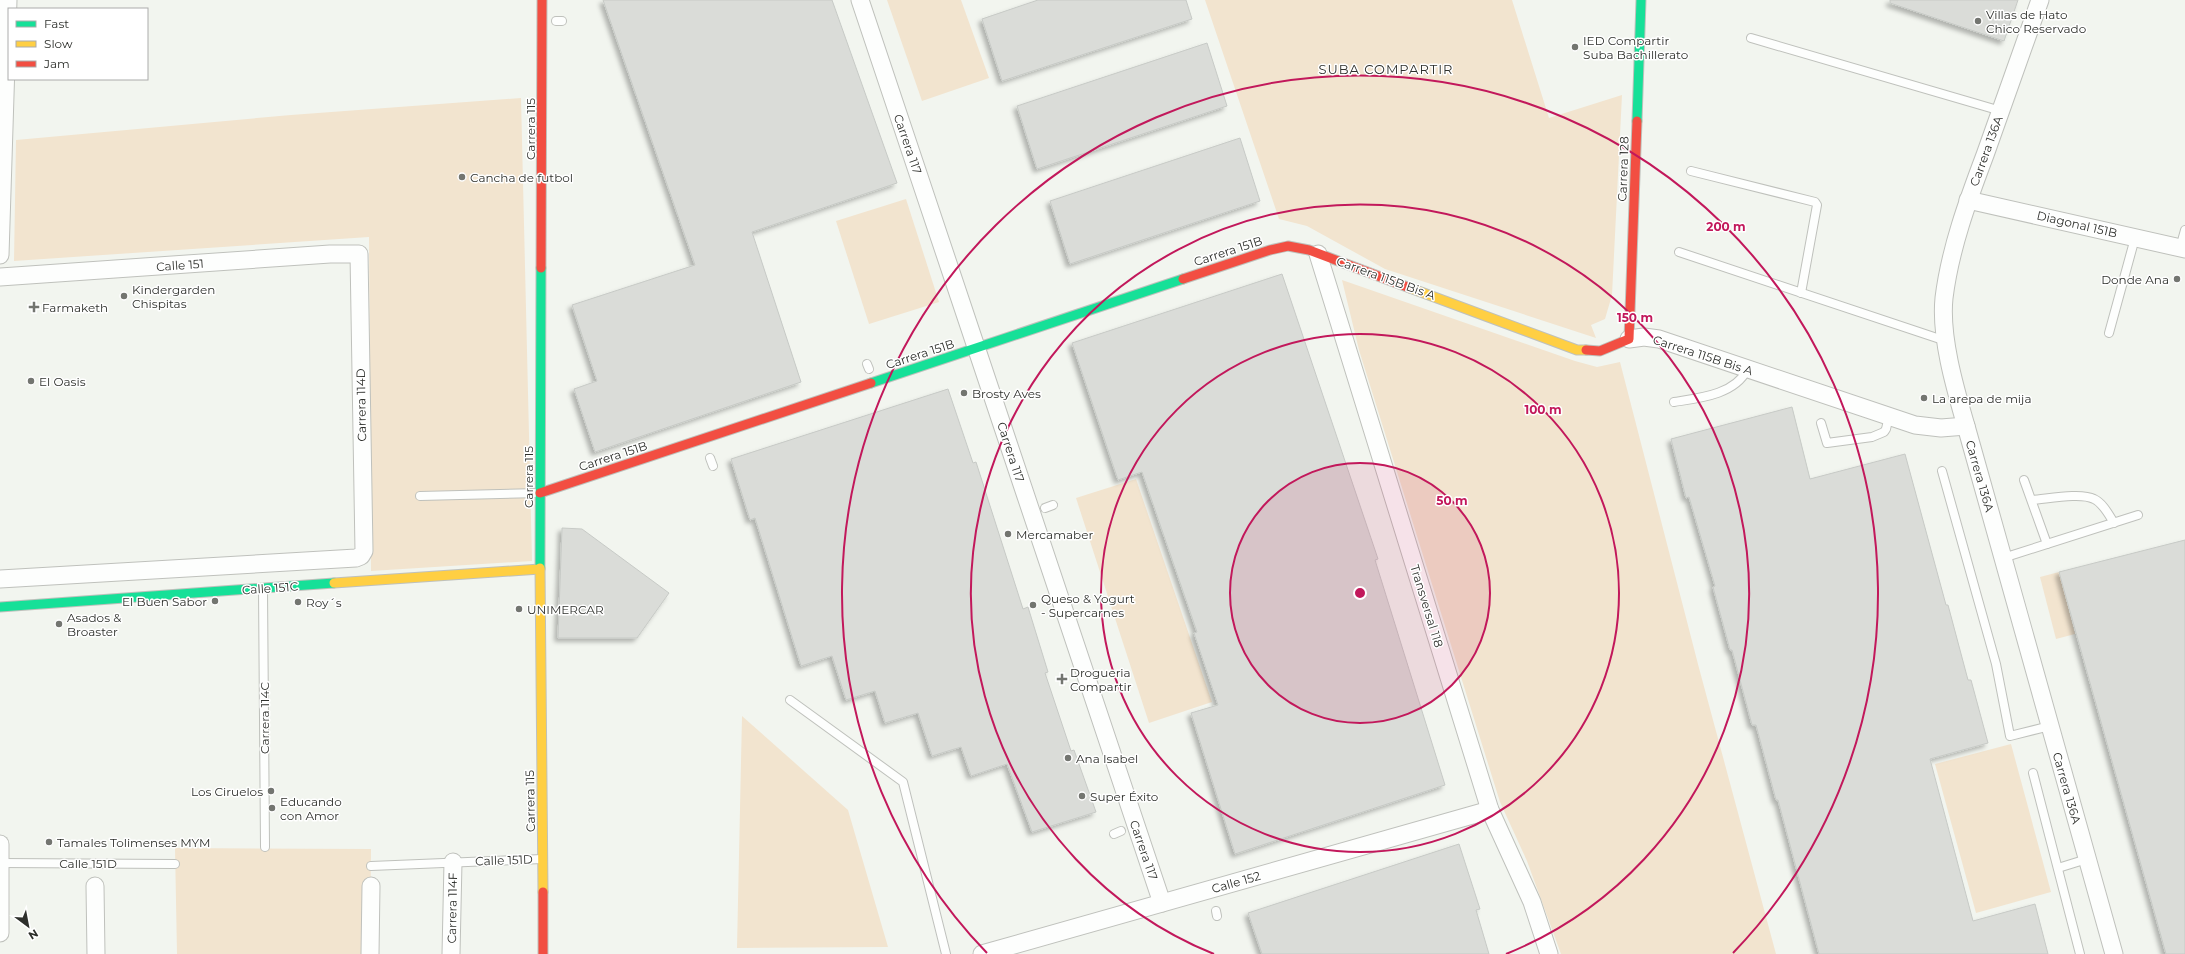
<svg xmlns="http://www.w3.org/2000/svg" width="2185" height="954" font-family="Montserrat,sans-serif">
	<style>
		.green { fill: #f2e4cf }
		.building { fill: #dadcd8; stroke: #c7cac6; filter: url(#shadow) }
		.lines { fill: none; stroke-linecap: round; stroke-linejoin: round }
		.lane-casing { stroke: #bfc1bc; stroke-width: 10 }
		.street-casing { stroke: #bfc1bc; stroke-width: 19 }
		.fast-casing { stroke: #bfc1bc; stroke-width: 11 }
		.slow-casing { stroke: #bfc1bc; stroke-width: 11 }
		.jam-casing { stroke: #bfc1bc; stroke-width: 11 }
		.lane { stroke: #fdfefd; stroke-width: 8 }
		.street { stroke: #fdfefd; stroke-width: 17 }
		.fast { stroke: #16e098; stroke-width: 9 }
		.slow { stroke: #ffcf43; stroke-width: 9 }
		.jam { stroke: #f24e42; stroke-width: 9 }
		.ring { fill: none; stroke: #c2185b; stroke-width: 2 }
		.poi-dot { fill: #737570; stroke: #fff; stroke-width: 1.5 }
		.labels { text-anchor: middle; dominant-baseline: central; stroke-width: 3; stroke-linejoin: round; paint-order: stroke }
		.poi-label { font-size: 12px; fill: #2e302c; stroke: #fff; text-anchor: start }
		.street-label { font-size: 12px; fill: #2e302c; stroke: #fff }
		.neighbourhood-label { font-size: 13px; letter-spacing: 1px; fill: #2e302c; stroke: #fff }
		.centre { fill: #c2185b; stroke: #fff; stroke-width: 2 }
		.ring-label { font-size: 12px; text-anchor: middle; font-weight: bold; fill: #c2185b; stroke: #fff; stroke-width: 3; stroke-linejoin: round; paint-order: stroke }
	</style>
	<defs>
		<filter id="shadow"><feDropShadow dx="-3.5" dy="3.5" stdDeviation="2" flood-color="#0004"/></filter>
	</defs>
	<rect width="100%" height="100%" fill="#f2f5ef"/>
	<!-- green -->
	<g class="green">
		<path d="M 887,0 L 961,0 L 989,78 L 922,101 Z"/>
		<path d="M 1205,0 L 1512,0 L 1549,118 L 1622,95 L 1612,295 L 1605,319 L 1591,325 L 1596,338 L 1385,269 L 1307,226 L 1279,219 Z"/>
		<path d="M 521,98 L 532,561 L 371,571 L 369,237 L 14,261 L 16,140 L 291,115 Z"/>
		<path d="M 906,199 L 939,302 L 869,324 L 836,221 Z"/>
		<path d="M 1342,280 L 1575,361 L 1597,367 L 1620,362 L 1699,668 L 1776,954 L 1561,954 L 1527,861 L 1500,802 L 1359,350 Z"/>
		<path d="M 1136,479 L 1212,702 L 1149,723 L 1076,498 Z"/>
		<path d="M 2059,572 L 2075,634 L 2056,639 L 2040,577 Z"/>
		<path d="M 742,716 L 848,810 L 888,947 L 737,948 Z"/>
		<path d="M 2011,744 L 2051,892 L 1976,913 L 1935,764 Z"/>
		<path d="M 175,848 L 371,849 L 370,954 L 177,954 Z"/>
	</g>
	<!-- building -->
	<g class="building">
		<path d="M 603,0 L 832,0 L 897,183 L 752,232 L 801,382 L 595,452 L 574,389 L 597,381 L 572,305 L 695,265 Z"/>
		<path d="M 1038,0 L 1186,0 L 1192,19 L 1002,81 L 982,19 Z"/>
		<path d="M 1890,0 L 2018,0 L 2004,41 L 1890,3 Z"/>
		<path d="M 1207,43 L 1227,106 L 1037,169 L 1017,106 Z"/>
		<path d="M 1240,138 L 1260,201 L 1070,264 L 1050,201 Z"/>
		<path d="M 1282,274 L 1378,559 L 1375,560 L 1445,785 L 1235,854 L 1191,713 L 1218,705 L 1194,633 L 1197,632 L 1142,472 L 1118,480 L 1072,343 Z"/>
		<path d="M 948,389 L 973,463 L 976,462 L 1023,609 L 1028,607 L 1048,672 L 1045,673 L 1071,751 L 1074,750 L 1096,812 L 1032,832 L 1007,764 L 971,776 L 961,747 L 932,756 L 918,713 L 885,723 L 875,691 L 846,700 L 832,656 L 801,666 L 755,518 L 750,520 L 731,459 Z"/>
		<path d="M 1792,407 L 1810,479 L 1905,454 L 1946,605 L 1948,605 L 1968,680 L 1971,680 L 1988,743 L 1930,759 L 1973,921 L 2035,904 L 2048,954 L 1819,954 L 1778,800 L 1776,800 L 1756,725 L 1752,725 L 1732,650 L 1730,650 L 1713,587 L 1715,586 L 1689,497 L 1686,498 L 1671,439 Z"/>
		<path d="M 562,528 L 582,529 L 669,593 L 637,638 L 558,638 Z"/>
		<path d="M 2185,540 L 2185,954 L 2166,954 L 2059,572 Z"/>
		<path d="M 1459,844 L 1480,909 L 1476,910 L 1489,954 L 1262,954 L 1248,913 Z"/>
	</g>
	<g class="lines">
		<defs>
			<g id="lane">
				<path d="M 556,21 L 562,21"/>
				<path d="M 1751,38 L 2001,111"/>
				<path d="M 1691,171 L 1815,202 L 1817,205 L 1801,293"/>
				<path d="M 2180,248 L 2185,230"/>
				<path d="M 1679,252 L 1946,341"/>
				<path d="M 2109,333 L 2135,238"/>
				<path d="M 867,364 L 869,369"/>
				<path d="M 1674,402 C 1699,398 1734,395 1747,370"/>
				<path d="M 1821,423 L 1827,443 L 1872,437 L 1884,432 L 1886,429 L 1889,416"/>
				<path d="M 710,458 L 713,466"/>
				<path d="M 1942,471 L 1996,664 L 2010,736 L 2050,726"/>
				<path d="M 2024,480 L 2047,544"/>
				<path d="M 420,496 L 539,493"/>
				<path d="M 2032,500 C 2047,499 2081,492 2094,499 C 2103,503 2109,515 2114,523"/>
				<path d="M 1045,508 L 1053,505"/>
				<path d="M 2003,558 L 2138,515"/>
				<path d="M 263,589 L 265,847"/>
				<path d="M 790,700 L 903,782 L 946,954"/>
				<path d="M 2033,773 L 2080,954"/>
				<path d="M 1114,834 L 1121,831"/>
				<path d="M 0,863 L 175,864"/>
				<path d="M 371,866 L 542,859"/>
				<path d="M 2058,868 L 2087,859"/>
				<path d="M 1216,911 L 1217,916"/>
			</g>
			<g id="street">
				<path d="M 860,0 L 1162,903"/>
				<path d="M 2040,0 C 2022,52 2003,103 1985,155 C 1968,200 1950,249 1944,298 C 1940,337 1955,388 1966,426 L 2114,954"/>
				<path d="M 1968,200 L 2185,249"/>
				<path d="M 1318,254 L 1490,810 L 1532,902 L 1549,954"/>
				<path d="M 0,255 L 8,0"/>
				<path d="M 0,277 L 330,254 L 359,254 L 364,551 L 361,556 L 356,558 L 0,579"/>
				<path d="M 1629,339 L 1644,337 L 1659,339 L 1915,425 L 1941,428 L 1966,426"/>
				<path d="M 0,844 L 0,933"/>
				<path d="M 95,886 L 96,954"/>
				<path d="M 370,954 L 371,886"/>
				<path d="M 451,954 L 453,862"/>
				<path d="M 982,954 L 1490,810"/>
			</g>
			<g id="fast">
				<path d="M 1637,121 L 1641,0"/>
				<path d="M 871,383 L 1183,279"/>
				<path d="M 540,568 L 541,268"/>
				<path d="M 0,607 L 334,583"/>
			</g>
			<g id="slow">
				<path d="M 1410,288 L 1577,350 L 1586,350"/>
				<path d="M 540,568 L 543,892"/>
				<path d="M 334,583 L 540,569"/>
			</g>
			<g id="jam">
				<path d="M 541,268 L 542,0"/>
				<path d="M 1183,279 L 1270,250 L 1288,246 L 1309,250 L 1410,288"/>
				<path d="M 1586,350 L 1600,351 L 1629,339 L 1637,121"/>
				<path d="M 540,493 L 871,383"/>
				<path d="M 543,892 L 543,954"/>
			</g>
		</defs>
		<!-- lane casing -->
		<use href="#lane" class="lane-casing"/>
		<!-- street casing -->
		<use href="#street" class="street-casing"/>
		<!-- fast casing -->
		<use href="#fast" class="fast-casing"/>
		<!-- slow casing -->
		<use href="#slow" class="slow-casing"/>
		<!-- jam casing -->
		<use href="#jam" class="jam-casing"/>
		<!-- lane -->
		<use href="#lane" class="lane"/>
		<!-- street -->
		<use href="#street" class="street"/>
		<!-- fast -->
		<use href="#fast" class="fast"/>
		<!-- slow -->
		<use href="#slow" class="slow"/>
		<!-- jam -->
		<use href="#jam" class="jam"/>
	</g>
	<!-- distance rings -->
	<circle cx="1360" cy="593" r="130" fill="#c2185b" fill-opacity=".12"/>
	<g class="ring">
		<circle cx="1360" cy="593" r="130"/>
		<circle cx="1360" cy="593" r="259"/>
		<path d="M1214 954A389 389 0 1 1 1506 954"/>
		<path d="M987 953A518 518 0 1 1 1733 953"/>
	</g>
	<!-- markers -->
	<g class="poi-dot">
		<circle cx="1978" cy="21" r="4"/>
		<circle cx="1575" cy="47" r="4"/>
		<circle cx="462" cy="177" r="4"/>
		<circle cx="2177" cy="279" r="4"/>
		<circle cx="124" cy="296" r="4"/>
		<path d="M32 301h4v4h4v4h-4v4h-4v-4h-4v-4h4z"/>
		<circle cx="31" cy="381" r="4"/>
		<circle cx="964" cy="393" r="4"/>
		<circle cx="1924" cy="398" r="4"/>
		<circle cx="1008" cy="534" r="4"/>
		<circle cx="215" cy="601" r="4"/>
		<circle cx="298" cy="602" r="4"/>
		<circle cx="1033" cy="605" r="4"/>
		<circle cx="519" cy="609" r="4"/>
		<circle cx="59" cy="624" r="4"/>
		<path d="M1060 673h4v4h4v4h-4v4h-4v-4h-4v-4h4z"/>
		<circle cx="1068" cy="758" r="4"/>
		<circle cx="271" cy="791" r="4"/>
		<circle cx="1082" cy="796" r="4"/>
		<circle cx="272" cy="808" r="4"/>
		<circle cx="49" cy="842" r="4"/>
	</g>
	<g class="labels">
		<!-- poi labels -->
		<g class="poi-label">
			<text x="1986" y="14">Villas de Hato<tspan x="1986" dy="14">Chico Reservado</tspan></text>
			<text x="1583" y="40">IED Compartir<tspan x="1583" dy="14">Suba Bachillerato</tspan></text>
			<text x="470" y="177">Cancha de futbol</text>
			<text x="2169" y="279" text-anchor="end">Donde Ana</text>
			<text x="132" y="289">Kindergarden<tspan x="132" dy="14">Chispitas</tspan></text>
			<text x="42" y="307">Farmaketh</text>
			<text x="39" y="381">El Oasis</text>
			<text x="972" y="393">Brosty Aves</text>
			<text x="1932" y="398">La arepa de mija</text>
			<text x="1016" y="534">Mercamaber</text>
			<text x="1041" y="598">Queso &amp; Yogurt<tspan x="1041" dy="14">- Supercarnes</tspan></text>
			<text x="207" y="601" text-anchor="end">El Buen Sabor</text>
			<text x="306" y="602">Roy´s</text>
			<text x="527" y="609">UNIMERCAR</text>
			<text x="67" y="617">Asados &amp;<tspan x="67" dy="14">Broaster</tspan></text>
			<text x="1070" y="672">Drogueria<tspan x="1070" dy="14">Compartir</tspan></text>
			<text x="1076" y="758">Ana Isabel</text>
			<text x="263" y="791" text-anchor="end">Los Ciruelos</text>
			<text x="1090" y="796">Super Éxito</text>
			<text x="280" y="801">Educando<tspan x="280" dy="14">con Amor</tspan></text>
			<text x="57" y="842">Tamales Tolimenses MYM</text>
		</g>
		<!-- street labels -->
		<g class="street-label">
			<text transform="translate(530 129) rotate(-90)">Carrera 115</text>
			<text transform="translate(908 144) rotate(71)">Carrera 117</text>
			<text transform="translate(1986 151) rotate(-70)">Carrera 136A</text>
			<text transform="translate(1623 169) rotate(-88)">Carrera 128</text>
			<text transform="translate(2077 224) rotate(13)">Diagonal 151B</text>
			<text transform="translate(1228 251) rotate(-18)">Carrera 151B</text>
			<text transform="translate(180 265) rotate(-4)">Calle 151</text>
			<text transform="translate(1386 278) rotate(20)">Carrera 115B Bis A</text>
			<text transform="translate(920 354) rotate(-18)">Carrera 151B</text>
			<text transform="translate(1703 355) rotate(18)">Carrera 115B Bis A</text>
			<text transform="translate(361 405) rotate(-91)">Carrera 114D</text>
			<text transform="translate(1011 452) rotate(72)">Carrera 117</text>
			<text transform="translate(613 456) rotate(-18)">Carrera 151B</text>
			<text transform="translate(1980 476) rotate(74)">Carrera 136A</text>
			<text transform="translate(528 477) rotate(-90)">Carrera 115</text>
			<text transform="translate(270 588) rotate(-4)">Calle 151C</text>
			<text transform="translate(1427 606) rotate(73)">Transversal 118</text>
			<text transform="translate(264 718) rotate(-90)">Carrera 114C</text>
			<text transform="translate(2067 788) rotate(74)">Carrera 136A</text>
			<text transform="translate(530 801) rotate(-91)">Carrera 115</text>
			<text transform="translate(1144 850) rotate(71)">Carrera 117</text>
			<text transform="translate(504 860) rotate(-2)">Calle 151D</text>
			<text x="88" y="863">Calle 151D</text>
			<text transform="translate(1236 882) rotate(-16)">Calle 152</text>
			<text transform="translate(452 908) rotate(-89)">Carrera 114F</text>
		</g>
		<!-- neighbourhood labels -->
		<g class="neighbourhood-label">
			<text x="1386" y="69">SUBA COMPARTIR</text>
		</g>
	</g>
	<circle cx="1360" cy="593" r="6" class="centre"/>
	<g class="ring-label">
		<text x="1726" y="231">200 m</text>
		<text x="1635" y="322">150 m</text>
		<text x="1543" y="414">100 m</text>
		<text x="1452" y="505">50 m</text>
	</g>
	<!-- legend -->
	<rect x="8" y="8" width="140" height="72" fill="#ffffff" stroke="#abacab"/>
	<rect x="16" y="21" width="20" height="6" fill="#16e098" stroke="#abacab"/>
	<text x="44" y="28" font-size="12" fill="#2e302c">Fast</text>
	<rect x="16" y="41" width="20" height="6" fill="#ffcf43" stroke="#abacab"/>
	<text x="44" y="48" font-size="12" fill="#2e302c">Slow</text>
	<rect x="16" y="61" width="20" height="6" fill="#f24e42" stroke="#abacab"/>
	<text x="44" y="68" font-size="12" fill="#2e302c">Jam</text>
	<!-- north arrow -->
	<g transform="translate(28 926) rotate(148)" stroke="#ffffff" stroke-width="3" paint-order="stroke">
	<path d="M0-3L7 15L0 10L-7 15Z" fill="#2e302c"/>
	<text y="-6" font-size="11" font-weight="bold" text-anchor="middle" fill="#2e302c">N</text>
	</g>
</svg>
